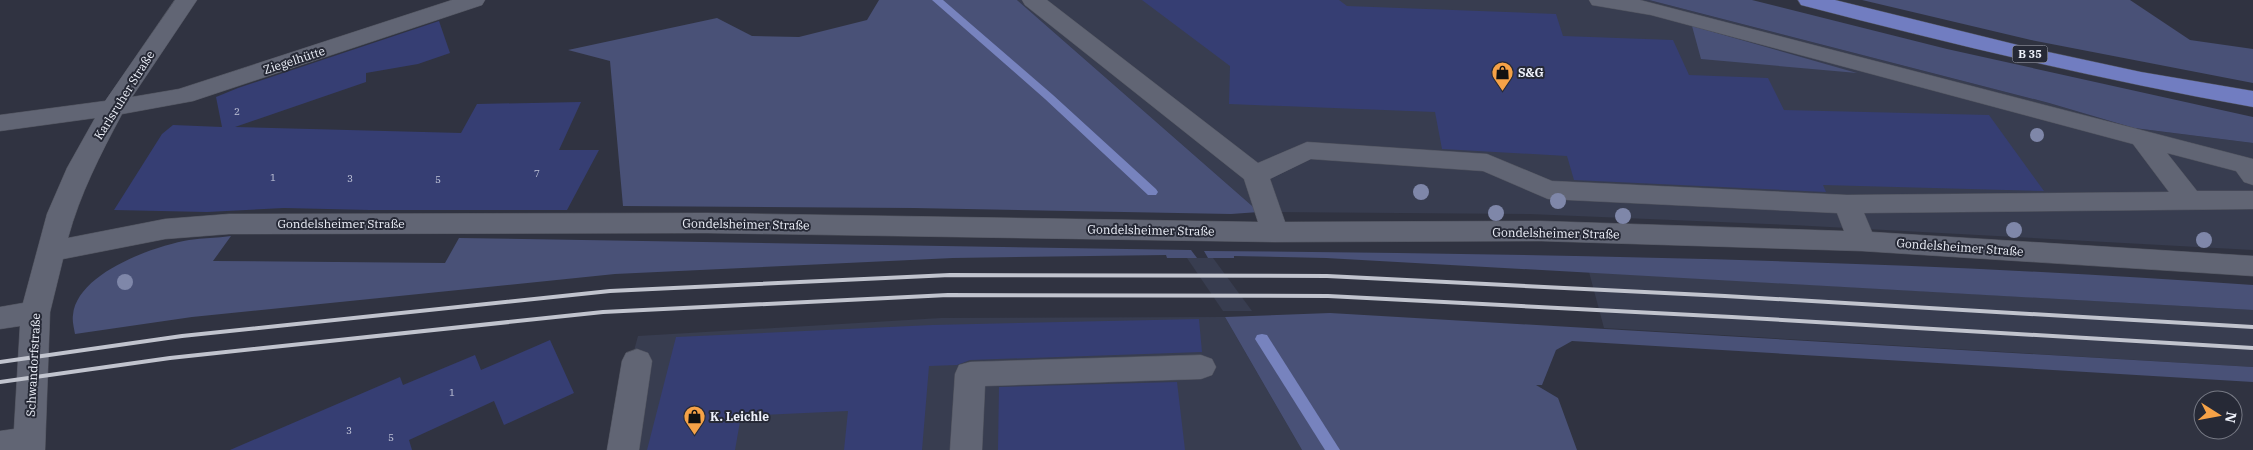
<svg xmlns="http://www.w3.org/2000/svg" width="2253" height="450" font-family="'IBM Plex Serif',serif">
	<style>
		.built { fill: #383d50 }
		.green { fill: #495177 }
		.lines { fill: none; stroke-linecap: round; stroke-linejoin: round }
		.stream { fill: #7783be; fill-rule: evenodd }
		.building { fill: #363e73 }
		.minor-casing { stroke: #50535e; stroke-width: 1 }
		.major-casing { stroke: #50535e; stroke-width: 1 }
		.minor { fill: #616574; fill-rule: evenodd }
		.major { fill: #717dc1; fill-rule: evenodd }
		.rail { stroke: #c1c4ce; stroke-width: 4 }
		.tree { fill: #7f87a9 }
		.labels { text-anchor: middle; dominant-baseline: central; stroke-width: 4; stroke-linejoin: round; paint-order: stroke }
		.number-label { font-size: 10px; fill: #c0c4d8 }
		.shield { fill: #262936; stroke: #b2b5bf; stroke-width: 1 }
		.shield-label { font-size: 11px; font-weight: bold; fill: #eef1fa }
		.street-label { font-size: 12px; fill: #eef1fa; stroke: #262936 }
		.poi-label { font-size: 12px; font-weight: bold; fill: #eef1fa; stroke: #262936; text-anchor: start }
	</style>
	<rect width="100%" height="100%" fill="#303341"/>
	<!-- built -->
	<g class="built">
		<path d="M 1017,0 L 1649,0 L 2049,103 L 2134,128 L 2253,143 L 2253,250 L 1792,225 L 1529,214 L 1259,212 Z"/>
		<path d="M 1187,258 L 1213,258 L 1252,311 L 1223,311 Z"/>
		<path d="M 1589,272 L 2253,310 L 2253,367 L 1604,328 Z"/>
		<path d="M 1225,317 L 1302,450 L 607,450 L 638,336 L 941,318 Z"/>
	</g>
	<!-- green -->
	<g class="green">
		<path d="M 879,0 L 1017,0 L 1259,212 L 1231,214 L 913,208 L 623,206 L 610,61 L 568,50 L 717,18 L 752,36 L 799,37 L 867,20 Z"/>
		<path d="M 1649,0 L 1752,0 L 1947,49 L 2253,117 L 2253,143 L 2134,128 L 2049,103 Z"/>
		<path d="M 1862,0 L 2130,0 L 2190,40 L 2253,49 L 2253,83 L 2031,40 Z"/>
		<path d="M 1692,26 L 1857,73 L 1701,59 Z"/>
		<path d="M 231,236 L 213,261 L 445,263 L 459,238 L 1191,250 L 1197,258 L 1167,258 L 1166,255 L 953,258 L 615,274 L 192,317 L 75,334 C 74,328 72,321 73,315 C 77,273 154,246 189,240 C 203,238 217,238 231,236 Z"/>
		<path d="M 1204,251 C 1554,254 1904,260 2253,285 L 2253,310 L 1326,258 L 1234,256 L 1234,258 L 1208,258 Z"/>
		<path d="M 1330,313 L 2253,367 L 2253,382 L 1572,341 L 1556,350 L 1542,385 L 1536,385 L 1558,398 L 1577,450 L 1302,450 L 1225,317 Z"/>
	</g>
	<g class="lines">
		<!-- stream -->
		<g class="stream">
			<path d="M 932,0 L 943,0 L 1053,95 L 1156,189 L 1158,192 L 1156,195 L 1148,195 L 1045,99 Z"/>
			<path d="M 1262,334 L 1267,335 L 1340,450 L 1325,450 L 1255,339 L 1257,335 Z"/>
		</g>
	</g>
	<!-- building -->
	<g class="building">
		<path d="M 1142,0 L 1339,0 L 1347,6 L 1556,14 L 1563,36 L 1673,40 L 1689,75 L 1768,78 L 1784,110 L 1989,115 L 2044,191 L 1823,185 L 1826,192 L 1574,180 L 1567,156 L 1442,149 L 1435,112 L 1229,104 L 1230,66 Z"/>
		<path d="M 439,21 L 450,53 L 418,64 L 366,73 L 366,82 L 235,127 L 461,133 L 477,104 L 581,102 L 559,150 L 599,150 L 567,210 L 370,210 L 284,208 L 207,212 L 114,210 L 162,134 L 173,125 L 222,127 L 216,97 L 238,88 Z"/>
		<path d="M 1199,319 L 1202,352 L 970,360 L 957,365 L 929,366 L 922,450 L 844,450 L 848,411 L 741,416 L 735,450 L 647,450 L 676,337 L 932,325 Z"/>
		<path d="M 550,340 L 574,393 L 504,425 L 494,401 L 409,440 L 412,450 L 230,450 L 400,377 L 403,385 L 475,355 L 481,370 Z"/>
		<path d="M 1177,382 L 1185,450 L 998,450 L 999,387 Z"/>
	</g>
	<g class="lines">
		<defs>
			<g id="minor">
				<path d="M 175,0 L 197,0 L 132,97 L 179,89 L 452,0 L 485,0 L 482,5 L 193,101 L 122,114 C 100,155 80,194 68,238 L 165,219 L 229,214 L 707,213 L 1258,222 L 1244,179 L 1025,5 L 1022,0 L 1047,0 L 1258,163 L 1307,142 L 1487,154 L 1552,181 L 1847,195 L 2169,192 L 2133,144 L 1651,15 L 1592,5 L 1589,0 L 1640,0 L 2253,159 L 2253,185 L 2244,182 L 2236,171 L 2167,153 L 2197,191 L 2253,191 L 2253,209 L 1864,213 L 1872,232 L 2253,256 L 2253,276 L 1862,251 L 1541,241 L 1275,242 L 707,233 L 229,234 L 165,239 L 63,259 L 50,312 L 45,450 L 0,450 L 0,431 L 14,429 L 20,326 L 0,329 L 0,307 L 23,303 L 47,214 L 67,168 L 95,118 L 0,131 L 0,115 L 105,101 ZM 1311,159 L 1483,171 L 1548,199 L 1837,213 L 1844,231 L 1541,221 L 1285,222 L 1270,179 Z"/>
				<path d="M 637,349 L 648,353 L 652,361 L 639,450 L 607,450 L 622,361 L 626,353 Z"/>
				<path d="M 1201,355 L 1212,359 L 1216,367 L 1212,375 L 1201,379 L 985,386 L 982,450 L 950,450 L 955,374 L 959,365 L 970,362 Z"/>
			</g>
			<path id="major" d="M 1798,0 L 1835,0 L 2030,48 L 2141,72 L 2253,91 L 2253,107 C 2101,80 1951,44 1801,5 Z"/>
		</defs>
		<!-- minor casing -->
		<use href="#minor" class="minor-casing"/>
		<!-- major casing -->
		<use href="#major" class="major-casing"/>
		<!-- minor -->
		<use href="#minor" class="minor"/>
		<!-- major -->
		<use href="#major" class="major"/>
		<!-- rail -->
		<g class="rail">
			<path d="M 0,362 L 182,336 L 610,291 L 950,275 L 1327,276 L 1725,296 L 2253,327"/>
			<path d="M 0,382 L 170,358 L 603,312 L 948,295 L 1328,296 L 1732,317 L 2253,348"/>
		</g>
	</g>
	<!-- trees -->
	<g class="tree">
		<circle cx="2037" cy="135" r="7"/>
		<circle cx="1421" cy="192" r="8"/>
		<circle cx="1558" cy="201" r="8"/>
		<circle cx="1496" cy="213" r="8"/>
		<circle cx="1623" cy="216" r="8"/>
		<circle cx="2014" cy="230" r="8"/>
		<circle cx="2204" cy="240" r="8"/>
		<circle cx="125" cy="282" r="8"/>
	</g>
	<!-- icons -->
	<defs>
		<symbol id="shop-pin" viewBox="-11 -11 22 30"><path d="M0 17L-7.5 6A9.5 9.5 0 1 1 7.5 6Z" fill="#f6a247" stroke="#262936"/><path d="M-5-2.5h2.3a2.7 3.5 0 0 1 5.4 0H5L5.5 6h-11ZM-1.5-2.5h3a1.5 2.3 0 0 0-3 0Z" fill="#111"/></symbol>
	</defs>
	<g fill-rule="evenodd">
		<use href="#shop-pin" x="1490" y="60" width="25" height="34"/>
		<use href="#shop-pin" x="682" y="404" width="25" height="34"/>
	</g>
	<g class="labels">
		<!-- number labels -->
		<g class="number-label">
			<text x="237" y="111">2</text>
			<text x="537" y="173">7</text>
			<text x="273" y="177">1</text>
			<text x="350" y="178">3</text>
			<text x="438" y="179">5</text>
			<text x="452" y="392">1</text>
			<text x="349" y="430">3</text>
			<text x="391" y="437">5</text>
		</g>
		<!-- shield labels -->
		<rect class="shield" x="2012.5" y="45.5" width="35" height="17" rx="4"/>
		<g class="shield-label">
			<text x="2030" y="54">B 35</text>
		</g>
		<!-- street labels -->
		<g class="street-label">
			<text transform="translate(294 60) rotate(-18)">Ziegelhütte</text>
			<text transform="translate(124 95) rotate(-58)">Karlsruher Straße</text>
			<text x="341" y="223">Gondelsheimer Straße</text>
			<text transform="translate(746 224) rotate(1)">Gondelsheimer Straße</text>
			<text transform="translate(1151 230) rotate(1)">Gondelsheimer Straße</text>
			<text transform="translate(1556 233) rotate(1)">Gondelsheimer Straße</text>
			<text transform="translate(1960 247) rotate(4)">Gondelsheimer Straße</text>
			<text transform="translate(33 365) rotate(-87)">Schwandorfstraße</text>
		</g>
		<!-- poi labels -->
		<g class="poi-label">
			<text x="1518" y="72">S&amp;G</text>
			<text x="710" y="416">K. Leichle</text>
		</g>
	</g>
	<!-- north arrow -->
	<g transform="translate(2218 415) rotate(101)"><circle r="24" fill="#262936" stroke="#767984"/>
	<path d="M0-4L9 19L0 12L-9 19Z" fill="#f6a247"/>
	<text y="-8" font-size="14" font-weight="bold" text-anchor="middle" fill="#eef1fa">N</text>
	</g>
</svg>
